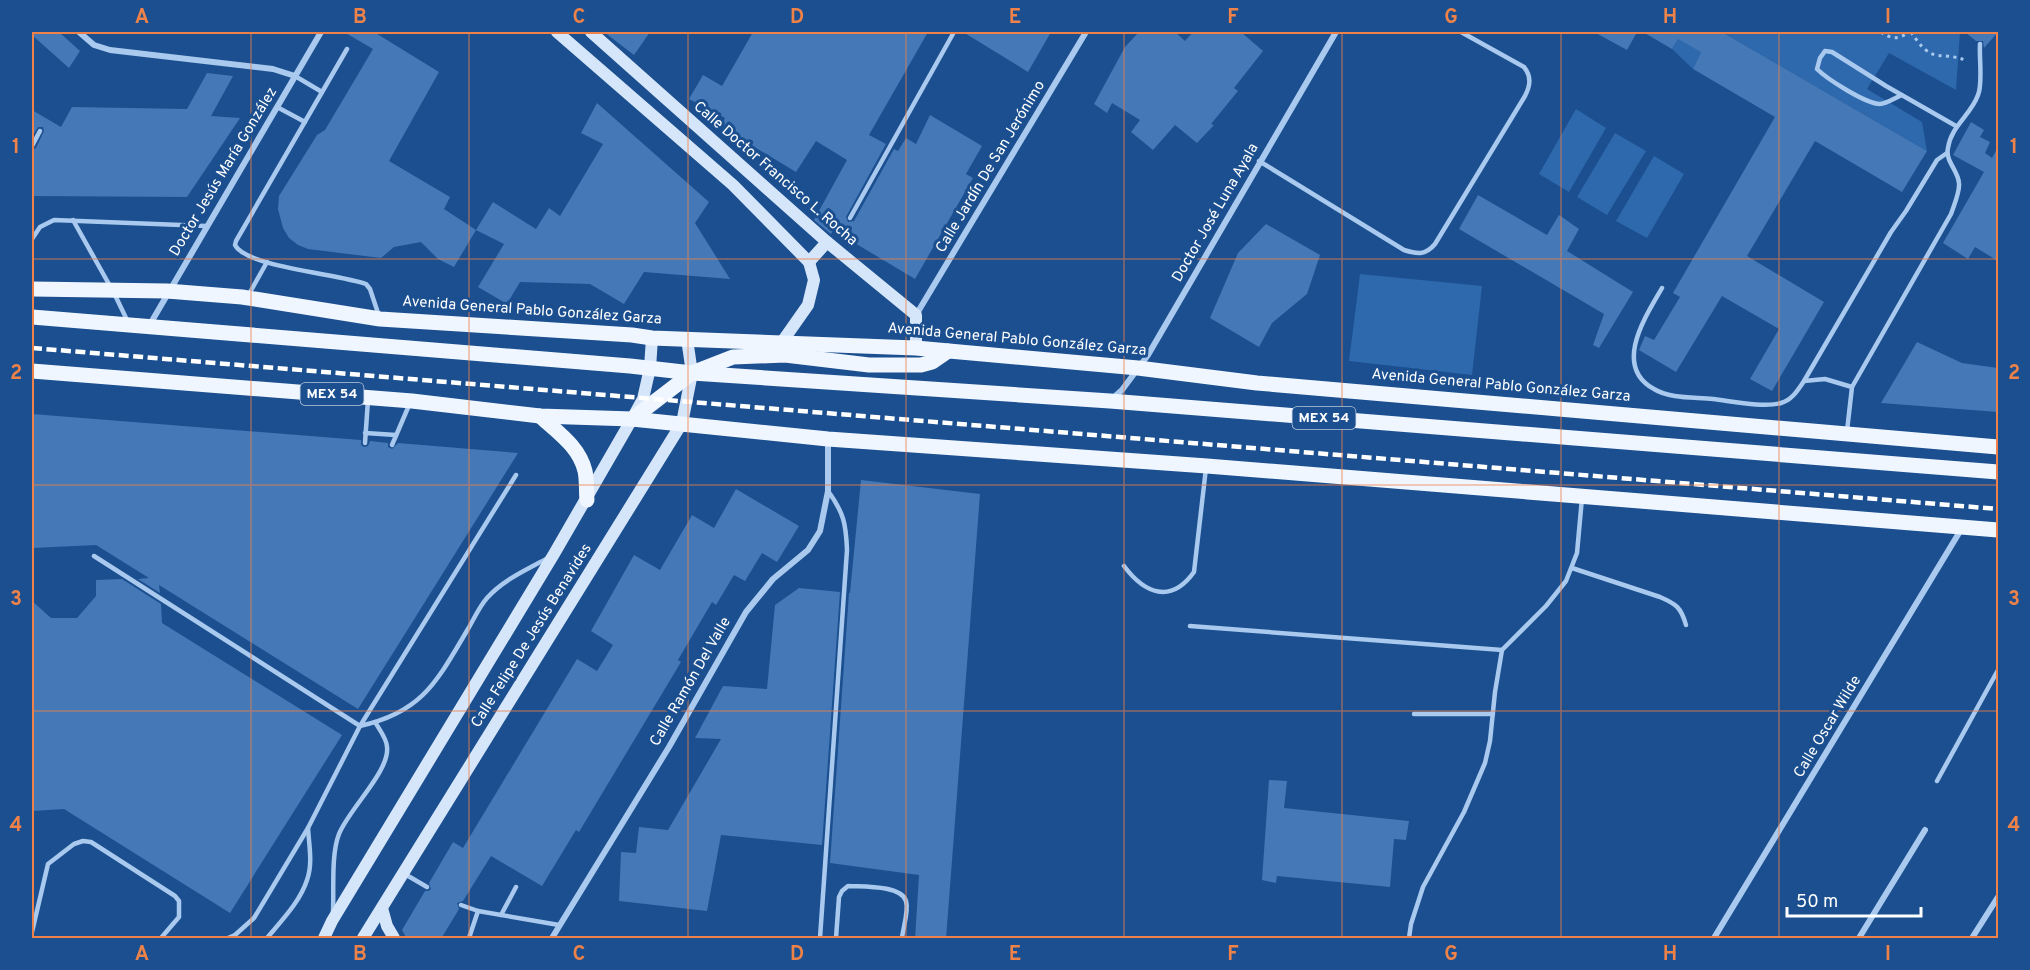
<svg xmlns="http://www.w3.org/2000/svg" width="2030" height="970" font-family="Overpass,sans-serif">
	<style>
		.green { fill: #2e69ad }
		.building { fill: #4478b7 }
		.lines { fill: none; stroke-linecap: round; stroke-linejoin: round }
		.path { stroke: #a9c9ee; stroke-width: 3; stroke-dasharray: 3 4.5; stroke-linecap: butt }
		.lane { stroke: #a9c9ee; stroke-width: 4.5 }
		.street { stroke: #a9c9ee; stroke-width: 6 }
		.secondary { stroke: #d6e6fa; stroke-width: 12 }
		.primary { stroke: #f0f6ff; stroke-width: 15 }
		.rail { stroke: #fff; stroke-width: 4.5; stroke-dasharray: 10 4.5; stroke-linecap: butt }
		.grid { fill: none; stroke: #ee8249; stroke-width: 1.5; stroke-opacity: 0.55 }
		.labels { text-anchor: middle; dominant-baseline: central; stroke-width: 6; stroke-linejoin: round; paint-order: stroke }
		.shield { fill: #1b4f8f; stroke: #bbcadd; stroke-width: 1.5 }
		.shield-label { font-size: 14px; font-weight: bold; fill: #fff }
		.street-label { font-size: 15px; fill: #fff; stroke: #1b4f8f }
		.neatline { fill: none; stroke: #ee8249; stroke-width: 2 }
		.grid-label { font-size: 20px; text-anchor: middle; font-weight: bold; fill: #ee8249 }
	</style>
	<rect width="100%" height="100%" fill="#1b4f8f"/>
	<!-- green -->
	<g class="green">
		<path d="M 1682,32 L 1702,32 L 1694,47 L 1701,52 L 1693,69 L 1672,49 Z"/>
		<path d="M 1722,32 L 1960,32 L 1956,90 L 1889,53 L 1867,89 L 1922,122 L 1927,151 Z"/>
		<path d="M 1576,109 L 1606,128 L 1569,192 L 1539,174 Z"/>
		<path d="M 1615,133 L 1646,151 L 1607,215 L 1577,197 Z"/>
		<path d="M 1654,156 L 1684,174 L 1647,238 L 1616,221 Z"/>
		<path d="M 1360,274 L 1482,286 L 1472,375 L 1349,361 Z"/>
	</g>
	<!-- building -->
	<g class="building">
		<path d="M 32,32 L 59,32 L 80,51 L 69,68 L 32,35 Z"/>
		<path d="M 344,32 L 374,32 L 439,72 L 389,161 L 450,197 L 444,209 L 476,230 L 454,267 L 438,259 L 421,242 L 394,247 L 381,258 L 308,249 L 298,245 L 289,238 L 283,228 L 278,209 L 279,196 L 317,135 L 325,130 L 373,49 Z"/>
		<path d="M 604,32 L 650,32 L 634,55 Z"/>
		<path d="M 753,32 L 928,32 L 869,135 L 886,144 L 846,217 L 848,222 L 854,221 L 894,149 L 898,151 L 906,138 L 916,144 L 930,115 L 982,146 L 966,174 L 973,178 L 915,279 L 833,230 L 831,234 L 814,220 L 847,160 L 816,141 L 796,172 L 721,127 L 725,118 L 689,99 L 703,75 L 722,86 Z"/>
		<path d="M 963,32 L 1051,32 L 1028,72 Z"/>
		<path d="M 1139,32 L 1175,32 L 1185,41 L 1193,32 L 1241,32 L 1263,51 L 1234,88 L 1238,91 L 1211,124 L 1214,125 L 1197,143 L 1175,125 L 1153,150 L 1131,132 L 1140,120 L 1112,103 L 1107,113 L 1094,104 L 1125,47 Z"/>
		<path d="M 1594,32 L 1637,32 L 1627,50 Z"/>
		<path d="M 1643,32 L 1722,32 L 1927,151 L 1902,192 L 1815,141 L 1747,256 L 1824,302 L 1772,391 L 1750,379 L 1779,329 L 1722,296 L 1676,372 L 1639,350 L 1645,336 L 1654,340 L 1680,297 L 1673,293 L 1775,117 L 1693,69 L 1701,52 L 1678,39 L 1672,49 Z"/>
		<path d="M 1965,32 L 1998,32 L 1984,48 L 1983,41 L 1976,41 Z"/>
		<path d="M 207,73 L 233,76 L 211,116 L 240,118 L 187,197 L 32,196 L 32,150 L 36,148 L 44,131 L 43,127 L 38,127 L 32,137 L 32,110 L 61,127 L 72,107 L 187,109 Z"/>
		<path d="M 597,103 L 709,202 L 695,223 L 730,279 L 644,272 L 624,304 L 590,284 L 520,282 L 507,304 L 478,287 L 504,244 L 476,230 L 493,202 L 536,229 L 549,208 L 560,216 L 603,144 L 581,133 Z"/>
		<path d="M 1971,122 L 1984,130 L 1980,137 L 1990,142 L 1985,153 L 1992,158 L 1998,147 L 1998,261 L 1975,247 L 1968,259 L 1943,243 L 1984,172 L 1953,155 Z"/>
		<path d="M 1478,195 L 1547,235 L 1559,215 L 1579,229 L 1567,251 L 1633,292 L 1599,348 L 1593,345 L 1604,314 L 1459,229 Z"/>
		<path d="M 1266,224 L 1320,255 L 1307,294 L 1272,323 L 1259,347 L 1210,318 L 1238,253 Z"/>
		<path d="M 1917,342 L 1962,363 L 1998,368 L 1998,412 L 1881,403 Z"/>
		<path d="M 32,414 L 361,440 L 361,445 L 364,447 L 368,446 L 370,441 L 388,443 L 388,447 L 392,449 L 398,443 L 518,453 L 358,709 L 159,585 L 160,593 L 138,579 L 149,578 L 96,545 L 32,548 Z"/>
		<path d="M 861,480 L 980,494 L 946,939 L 915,939 L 919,875 L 830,863 L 849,593 L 850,593 Z"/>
		<path d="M 736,489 L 799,526 L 777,562 L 762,553 L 745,581 L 734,575 L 716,605 L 712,602 L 678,660 L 681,662 L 579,832 L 576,830 L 542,886 L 491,856 L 463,901 L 457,903 L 459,909 L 441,939 L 407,939 L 402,930 L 425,891 L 429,891 L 431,889 L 429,883 L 453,842 L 463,848 L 577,659 L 597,671 L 613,645 L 591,631 L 634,555 L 660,570 L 692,515 L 714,528 Z"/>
		<path d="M 122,579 L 161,604 L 162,623 L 342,735 L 230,913 L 64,809 L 32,811 L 32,601 L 51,618 L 77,618 L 96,596 L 96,580 Z"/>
		<path d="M 799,588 L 840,592 L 822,845 L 721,835 L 707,911 L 619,901 L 621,852 L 636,853 L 639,827 L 668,830 L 721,739 L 695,738 L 723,686 L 767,689 L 775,605 Z"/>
		<path d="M 1269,780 L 1287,781 L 1284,808 L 1409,821 L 1406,840 L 1394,839 L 1390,887 L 1277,876 L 1276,883 L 1262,880 Z"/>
	</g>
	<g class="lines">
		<!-- path -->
		<g class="path">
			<path d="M 1881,32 C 1890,39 1900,40 1908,32"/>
			<path d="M 1911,32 C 1934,67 1937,49 1968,61"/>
		</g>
		<!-- lane -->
		<g class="lane">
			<path d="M 347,49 L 236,241 L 235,245 C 246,267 340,274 366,284 L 370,289 L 379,316"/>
			<path d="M 295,76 L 322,92"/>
			<path d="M 1902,95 C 1895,98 1886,104 1880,104 C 1866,104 1827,79 1817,69 L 1820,58 L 1825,51 L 1832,52 L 1886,86 L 1956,126"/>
			<path d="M 277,107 L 305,122"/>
			<path d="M 32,146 L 40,131"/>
			<path d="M 1259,161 L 1404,250 C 1417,254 1425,256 1435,244 L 1525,96 C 1530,86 1532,77 1524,67 L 1461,32"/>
			<path d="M 850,218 L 954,32"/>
			<path d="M 73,220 L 110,286"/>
			<path d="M 32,239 L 40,227 L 54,220 L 206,226"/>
			<path d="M 1662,288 C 1646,316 1612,366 1654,389 C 1670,399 1695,397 1713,399 C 1731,401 1764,408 1781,403 C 1792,400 1798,390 1804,381 L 1891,232 L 1906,211 L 1937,160 L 1947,153"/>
			<path d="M 114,293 L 127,320"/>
			<path d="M 249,294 L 267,262"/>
			<path d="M 1804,381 L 1825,379 L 1852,387"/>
			<path d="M 1847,431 L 1852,387 L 1951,214 C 1954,205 1960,192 1959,183 C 1958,170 1945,161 1948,148 C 1951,126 1971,115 1978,95 C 1983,84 1979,58 1980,44"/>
			<path d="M 365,433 L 396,435"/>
			<path d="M 365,443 L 368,400"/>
			<path d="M 392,445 L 410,403"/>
			<path d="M 94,556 L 360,726 C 423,712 437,681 468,629 C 474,619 479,607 487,598 C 503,580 526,570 548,558"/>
			<path d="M 1124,566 C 1145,594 1171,604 1194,572 L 1206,468"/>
			<path d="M 1572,568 L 1660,597 C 1676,604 1681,607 1686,625"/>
			<path d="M 1190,626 L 1502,650"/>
			<path d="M 1414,714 L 1493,714"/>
			<path d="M 1937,781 L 1998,670"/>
			<path d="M 403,873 L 427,887"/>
			<path d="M 461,905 L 478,911 L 559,925"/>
			<path d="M 333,912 C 334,890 331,854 339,834 C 349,809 390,771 387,747 C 387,739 379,729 375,722"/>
			<path d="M 501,915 L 516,887"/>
			<path d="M 32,932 L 48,864 L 74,844 L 83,841 L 91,842 L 175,896 L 179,901 L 179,917 L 161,938"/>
			<path d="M 228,938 L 235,935 L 254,918 L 308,828 L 360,726 L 516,475"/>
			<path d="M 267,938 C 281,921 300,902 307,880 C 313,864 309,845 308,828"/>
			<path d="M 469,938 L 478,911"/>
			<path d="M 820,938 L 847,550 C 846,524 844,513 828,491"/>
			<path d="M 836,938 L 839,897 L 842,891 L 848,886 C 863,887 901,885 906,901 C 909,911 903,928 902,938"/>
			<path d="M 1409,938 L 1411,924 L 1423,887 L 1464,812 L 1485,763 L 1490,741 L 1495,692 L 1502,650 L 1546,606 L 1566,581 L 1577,553 L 1582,498"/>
		</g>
		<!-- street -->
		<g class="street">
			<path d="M 79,32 L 94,45 L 110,50 L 273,69 L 295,76"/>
			<path d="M 916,315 L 1086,32"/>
			<path d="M 149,326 L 321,32"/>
			<path d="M 1113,398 L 1122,390 L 1148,355 L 1336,32"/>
			<path d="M 552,938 L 669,747 L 746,612 L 773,579 L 808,550 L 820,531 L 828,491 L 828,439"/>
			<path d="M 1714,938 L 1962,528"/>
			<path d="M 1859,938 L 1925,830"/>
			<path d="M 1972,938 L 1998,897"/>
		</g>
		<!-- secondary -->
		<g class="secondary">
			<path d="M 557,32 L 733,185 L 809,262 L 814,280 L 808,305 L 782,342"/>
			<path d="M 591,32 L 827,242 L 916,315 L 916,348"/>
			<path d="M 809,262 L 827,242"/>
			<path d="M 382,908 L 387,926 L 394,938"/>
			<path d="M 324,938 L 332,921 L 554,554 L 632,419 L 643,399 L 650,368 L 652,338"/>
			<path d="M 363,938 L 682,423 L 692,373 L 687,339"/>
		</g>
		<!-- primary -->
		<g class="primary">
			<path d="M 32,289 L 167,291 L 242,297 L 380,319 L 632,335 L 652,338 L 916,348 L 1138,368 L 1257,383 L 1998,447"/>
			<path d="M 32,317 L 630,366 L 692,373 L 1110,401 L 1998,472"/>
			<path d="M 32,371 L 412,401 L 540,416 L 632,419 L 828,439 L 1207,466 L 1998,530"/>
			<path d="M 540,416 C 557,432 579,446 585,471 C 587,480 586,490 587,500"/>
			<path d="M 632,419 L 692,373 L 733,357 L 785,355 L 869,365 L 921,365 L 932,362 L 948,351"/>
		</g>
		<!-- rail -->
		<path class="rail" d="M 32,348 L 1998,509"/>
	</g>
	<!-- grid -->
	<path class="grid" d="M 251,32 L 251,938M 469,32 L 469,938M 688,32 L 688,938M 906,32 L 906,938M 1124,32 L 1124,938M 1342,32 L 1342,938M 1561,32 L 1561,938M 1779,32 L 1779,938M 32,259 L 1998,259M 32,485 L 1998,485M 32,711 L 1998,711"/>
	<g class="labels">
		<!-- shield labels -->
		<g class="shield">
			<rect x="300.5" y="383" width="63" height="22" rx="4.5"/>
			<rect x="1292.5" y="407" width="63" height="22" rx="4.5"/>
		</g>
		<g class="shield-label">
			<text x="332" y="394">MEX 54</text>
			<text x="1324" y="418">MEX 54</text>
		</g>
		<!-- street labels -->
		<g class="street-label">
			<text transform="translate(991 167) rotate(-59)">Calle Jardín De San Jerónimo</text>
			<text transform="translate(224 172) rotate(-59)">Doctor Jesús María González</text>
			<text transform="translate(775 174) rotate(41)">Calle Doctor Francisco L. Rocha</text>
			<text transform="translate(1216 213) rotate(-60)">Doctor José Luna Ayala</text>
			<text transform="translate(532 311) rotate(4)">Avenida General Pablo González Garza</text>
			<text transform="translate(1017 340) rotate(5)">Avenida General Pablo González Garza</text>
			<text transform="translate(1501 386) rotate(5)">Avenida General Pablo González Garza</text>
			<text transform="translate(532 636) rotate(-58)">Calle Felipe De Jesús Benavides</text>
			<text transform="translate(691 682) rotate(-60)">Calle Ramón Del Valle</text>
			<text transform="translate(1828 727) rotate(-59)">Calle Oscar Wilde</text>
		</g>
	</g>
	<!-- border -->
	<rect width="2030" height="970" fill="none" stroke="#1b4f8f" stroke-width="66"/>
	<!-- scale -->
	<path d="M1787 907v9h134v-9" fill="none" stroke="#ffffff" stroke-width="3"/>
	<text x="1796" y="907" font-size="18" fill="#ffffff" stroke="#1b4f8f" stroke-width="4.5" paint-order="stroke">50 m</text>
	<rect x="33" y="33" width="1964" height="904" class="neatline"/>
	<g class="grid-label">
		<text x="142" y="23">A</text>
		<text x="360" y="23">B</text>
		<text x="579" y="23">C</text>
		<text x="797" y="23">D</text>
		<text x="1015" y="23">E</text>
		<text x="1233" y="23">F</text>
		<text x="1451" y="23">G</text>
		<text x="1670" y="23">H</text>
		<text x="1888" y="23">I</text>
		<text x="16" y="153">1</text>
		<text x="2014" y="153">1</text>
		<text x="16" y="379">2</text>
		<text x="2014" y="379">2</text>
		<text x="16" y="605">3</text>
		<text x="2014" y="605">3</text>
		<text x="16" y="831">4</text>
		<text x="2014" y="831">4</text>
		<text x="142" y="960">A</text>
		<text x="360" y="960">B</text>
		<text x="579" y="960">C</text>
		<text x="797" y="960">D</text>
		<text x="1015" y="960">E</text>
		<text x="1233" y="960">F</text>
		<text x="1451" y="960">G</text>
		<text x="1670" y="960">H</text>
		<text x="1888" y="960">I</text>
	</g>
</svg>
